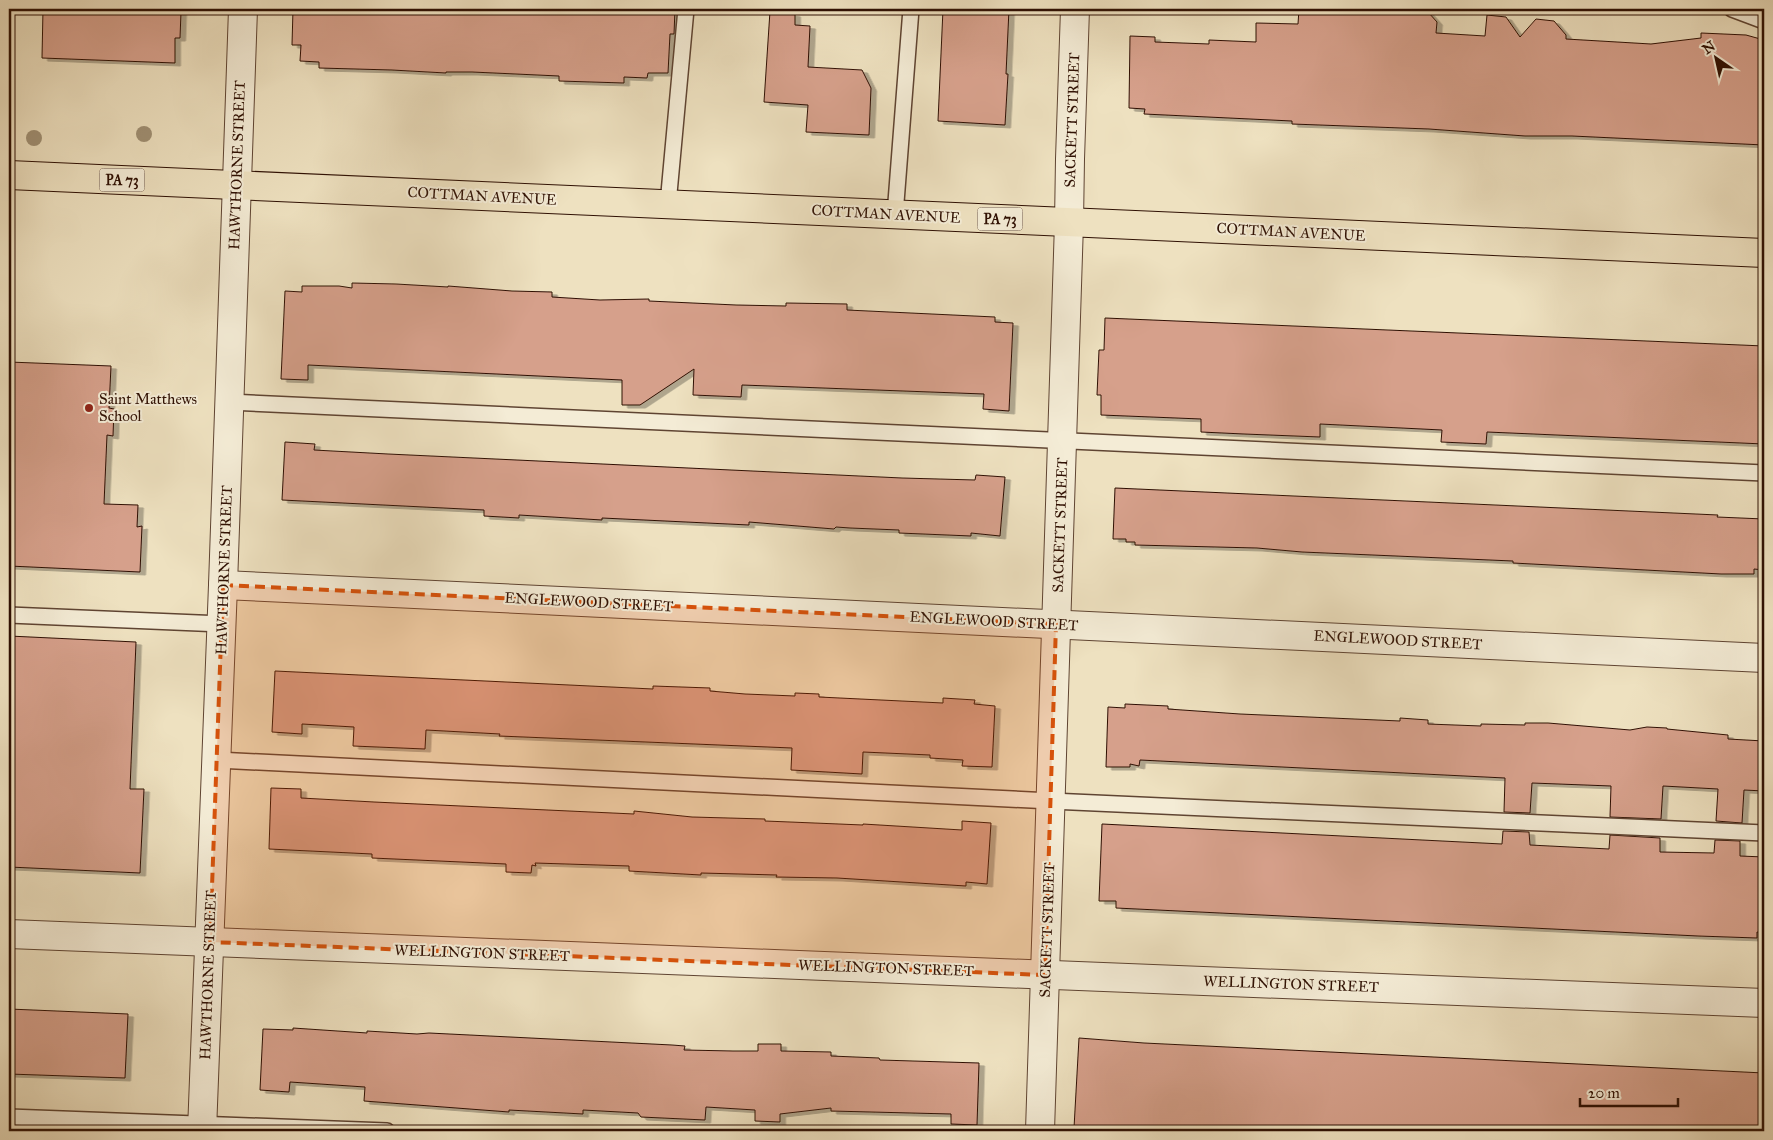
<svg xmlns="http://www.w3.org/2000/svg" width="1773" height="1140" font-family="'IM FELL Great Primer',serif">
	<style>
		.building { fill: #d6a08b; stroke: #2f1003; filter: url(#shadow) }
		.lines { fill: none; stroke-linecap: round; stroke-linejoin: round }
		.service-casing { stroke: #5f4432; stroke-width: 18 }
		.minor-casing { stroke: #5f4432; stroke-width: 30 }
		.primary-casing { stroke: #2f1003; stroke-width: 30 }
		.service { stroke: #f4ecd6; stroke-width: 15 }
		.minor { stroke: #f4ecd6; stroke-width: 28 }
		.primary { stroke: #eee1c0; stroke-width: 28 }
		.tree { fill: #a09074 }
		.marked { fill: #d6520b; fill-opacity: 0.2; stroke: #d6520b; stroke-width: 4; stroke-dasharray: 10 6; stroke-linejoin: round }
		.poi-dot { fill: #8f2418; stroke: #f4ecd6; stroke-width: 2 }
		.labels { text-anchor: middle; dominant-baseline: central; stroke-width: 4; stroke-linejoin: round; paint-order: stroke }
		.shield { fill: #f4ecd6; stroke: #6a5242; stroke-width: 1 }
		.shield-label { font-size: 14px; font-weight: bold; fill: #2f1003 }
		.street-label { font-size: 15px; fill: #2f1003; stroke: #f4ecd6 }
		.poi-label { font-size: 15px; fill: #2f1003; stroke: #f4ecd6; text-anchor: start }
	</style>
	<defs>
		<filter id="shadow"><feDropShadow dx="5.5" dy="3" stdDeviation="0" flood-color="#0004"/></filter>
	</defs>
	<rect width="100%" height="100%" fill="#eee1c0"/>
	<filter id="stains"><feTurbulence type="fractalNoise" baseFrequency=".004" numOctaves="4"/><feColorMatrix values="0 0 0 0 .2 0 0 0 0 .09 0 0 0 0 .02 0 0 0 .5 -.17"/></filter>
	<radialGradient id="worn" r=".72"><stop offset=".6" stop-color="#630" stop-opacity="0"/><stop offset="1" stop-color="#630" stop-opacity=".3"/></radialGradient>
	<!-- building -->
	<g class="building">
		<path d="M 43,9 L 176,9 L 176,12 L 181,12 L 180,38 L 175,38 L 175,63 L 42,58 Z"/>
		<path d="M 293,9 L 675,9 L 674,34 L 670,34 L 668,73 L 648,73 L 647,78 L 624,77 L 624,83 L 559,81 L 559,76 L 472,72 L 446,72 L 446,73 L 392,70 L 319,68 L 319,62 L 300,61 L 301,45 L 292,45 Z"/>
		<path d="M 943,9 L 1009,9 L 1006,74 L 1008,74 L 1005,125 L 938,121 Z"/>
		<path d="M 1299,9 L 1351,9 L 1428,12 L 1437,22 L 1436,33 L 1485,36 L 1487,15 L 1506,17 L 1520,37 L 1536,19 L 1554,21 L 1566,35 L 1566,39 L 1651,44 L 1701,38 L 1701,33 L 1746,35 L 1764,40 L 1764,145 L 1572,136 L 1525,136 L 1429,129 L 1292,124 L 1292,121 L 1144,114 L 1145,109 L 1129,108 L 1130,36 L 1155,37 L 1155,42 L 1209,44 L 1209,40 L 1256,42 L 1256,23 L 1298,24 Z"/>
		<path d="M 770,11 L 795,14 L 795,25 L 810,26 L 808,67 L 862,70 L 871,88 L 869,135 L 806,132 L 808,105 L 764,102 Z"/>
		<path d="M 352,283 L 396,284 L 448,287 L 448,286 L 512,291 L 552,292 L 552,297 L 600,300 L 649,299 L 649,301 L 736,305 L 786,306 L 786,303 L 847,304 L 847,310 L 995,317 L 995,322 L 1013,323 L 1009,411 L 983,409 L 984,394 L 742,385 L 741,397 L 693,395 L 694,369 L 640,405 L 622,405 L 622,380 L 308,365 L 308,380 L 281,379 L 285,291 L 302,292 L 302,286 L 339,286 L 352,288 Z"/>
		<path d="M 1105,318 L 1764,346 L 1764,444 L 1487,432 L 1486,444 L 1441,442 L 1442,430 L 1320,424 L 1320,437 L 1244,434 L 1201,432 L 1201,419 L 1101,415 L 1101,395 L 1097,395 L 1099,350 L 1104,350 Z"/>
		<path d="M 9,362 L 111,366 L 109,408 L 114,409 L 113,436 L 107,435 L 104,504 L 138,505 L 137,527 L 142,526 L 140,572 L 9,566 Z"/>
		<path d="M 285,442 L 315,444 L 314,450 L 388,454 L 902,478 L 975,480 L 976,475 L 1005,477 L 1000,536 L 971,533 L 971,536 L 899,533 L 899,530 L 850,528 L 836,527 L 834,529 L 749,522 L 749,525 L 602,518 L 602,520 L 519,515 L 519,518 L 484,516 L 484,510 L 282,500 Z"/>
		<path d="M 1115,488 L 1718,515 L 1717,517 L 1764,519 L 1764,570 L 1754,569 L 1754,574 L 1721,574 L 1513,563 L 1513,561 L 1302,552 L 1257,548 L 1135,545 L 1135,542 L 1126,542 L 1126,539 L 1113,539 Z"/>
		<path d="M 9,636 L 136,642 L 130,789 L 144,789 L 140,873 L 9,867 Z"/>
		<path d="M 275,671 L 653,689 L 653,686 L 710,688 L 710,691 L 745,694 L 795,696 L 795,693 L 819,694 L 819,697 L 943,703 L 943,698 L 975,700 L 974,704 L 995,706 L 992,767 L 962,766 L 963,760 L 930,758 L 930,755 L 863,752 L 862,774 L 791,770 L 792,748 L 499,736 L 500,734 L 426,730 L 425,749 L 353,746 L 354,727 L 302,724 L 302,734 L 272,732 Z"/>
		<path d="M 1125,704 L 1168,706 L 1168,709 L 1240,714 L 1400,721 L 1400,718 L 1428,720 L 1428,724 L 1481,726 L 1481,724 L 1525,725 L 1525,723 L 1548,723 L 1630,730 L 1647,727 L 1667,728 L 1667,729 L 1728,735 L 1728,739 L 1764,741 L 1764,791 L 1744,790 L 1742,823 L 1716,821 L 1718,789 L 1663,786 L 1661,819 L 1610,817 L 1611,786 L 1532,783 L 1530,813 L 1504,812 L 1505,778 L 1140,760 L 1139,766 L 1130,764 L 1130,767 L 1106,767 L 1108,707 L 1125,708 Z"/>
		<path d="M 271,788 L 301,789 L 301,798 L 374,802 L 634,814 L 634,811 L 692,817 L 765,819 L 765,821 L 790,822 L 863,825 L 863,824 L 962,830 L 962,821 L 991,823 L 987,884 L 966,882 L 966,886 L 837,878 L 776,877 L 777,875 L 701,873 L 701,875 L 629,871 L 629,866 L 535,863 L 536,866 L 532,865 L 531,873 L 506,872 L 506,864 L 372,858 L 372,854 L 269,849 Z"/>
		<path d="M 1102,824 L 1502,844 L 1503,831 L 1529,832 L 1530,845 L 1609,849 L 1610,835 L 1660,838 L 1660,852 L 1714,853 L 1715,840 L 1740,841 L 1740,856 L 1764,857 L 1764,933 L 1757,932 L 1757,938 L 1698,936 L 1116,908 L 1116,901 L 1099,901 Z"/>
		<path d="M 9,1009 L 128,1014 L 125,1078 L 9,1074 Z"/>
		<path d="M 293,1028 L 367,1033 L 367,1031 L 417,1034 L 429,1033 L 672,1045 L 685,1046 L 684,1050 L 733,1051 L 758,1051 L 758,1044 L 781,1044 L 781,1051 L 831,1052 L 831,1056 L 879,1058 L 880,1060 L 979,1063 L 977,1125 L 951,1124 L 951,1114 L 831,1111 L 831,1108 L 780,1114 L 780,1122 L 755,1121 L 755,1110 L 706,1107 L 705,1120 L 641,1117 L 638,1113 L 583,1110 L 583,1114 L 509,1110 L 509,1112 L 364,1101 L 365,1087 L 290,1082 L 289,1092 L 260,1090 L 263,1029 L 293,1030 Z"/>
		<path d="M 1079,1038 L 1144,1043 L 1764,1073 L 1764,1131 L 1127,1131 L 1074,1128 Z"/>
	</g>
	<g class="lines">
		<defs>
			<g id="service">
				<path d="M 1732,9 L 1764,21"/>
				<path d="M 668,204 L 686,9"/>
				<path d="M 895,215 L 911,9"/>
				<path d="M 229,402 L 1764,473"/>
				<path d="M 9,615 L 222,624"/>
				<path d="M 217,760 L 1051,801 L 1764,833"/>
				<path d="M 9,1117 L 387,1131"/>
			</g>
			<g id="minor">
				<path d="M 223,585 L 1764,658"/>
				<path d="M 9,934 L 1764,1003"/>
				<path d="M 202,1131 L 223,585 L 243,9"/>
				<path d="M 1040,1131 L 1069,223 L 1070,159 L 1075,9"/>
			</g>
			<path id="primary" d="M 9,175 L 1764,253"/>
		</defs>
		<!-- service casing -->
		<use href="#service" class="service-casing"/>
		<!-- minor casing -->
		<use href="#minor" class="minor-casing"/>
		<!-- primary casing -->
		<use href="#primary" class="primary-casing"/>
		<!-- service -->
		<use href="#service" class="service"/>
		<!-- minor -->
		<use href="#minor" class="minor"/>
		<!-- primary -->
		<use href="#primary" class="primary"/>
	</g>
	<!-- trees -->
	<g class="tree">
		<circle cx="144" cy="134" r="8"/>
		<circle cx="34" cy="138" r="8"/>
	</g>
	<!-- marked area -->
	<path class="marked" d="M 223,585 L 1056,624 L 1045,975 L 210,942 Z"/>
	<!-- markers -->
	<circle class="poi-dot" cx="89" cy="408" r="5"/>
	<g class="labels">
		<!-- shield labels -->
		<g class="shield">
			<rect x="99.5" y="168.5" width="45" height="23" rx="4"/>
			<rect x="977.5" y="207.5" width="45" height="23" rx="4"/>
		</g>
		<g class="shield-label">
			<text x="122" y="180">PA 73</text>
			<text x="1000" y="219">PA 73</text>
		</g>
		<!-- street labels -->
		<g class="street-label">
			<text transform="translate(1072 120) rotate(-88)">SACKETT STREET</text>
			<text transform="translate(237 165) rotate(-88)">HAWTHORNE STREET</text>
			<text transform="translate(482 196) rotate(3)">COTTMAN AVENUE</text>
			<text transform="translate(886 214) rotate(3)">COTTMAN AVENUE</text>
			<text transform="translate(1291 232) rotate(3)">COTTMAN AVENUE</text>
			<text transform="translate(1060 525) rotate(-88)">SACKETT STREET</text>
			<text transform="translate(224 570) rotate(-88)">HAWTHORNE STREET</text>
			<text transform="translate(589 602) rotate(3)">ENGLEWOOD STREET</text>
			<text transform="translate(994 621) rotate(3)">ENGLEWOOD STREET</text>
			<text transform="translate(1398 640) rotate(3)">ENGLEWOOD STREET</text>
			<text transform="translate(1047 930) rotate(-88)">SACKETT STREET</text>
			<text transform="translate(482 953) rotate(2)">WELLINGTON STREET</text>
			<text transform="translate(886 968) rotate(2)">WELLINGTON STREET</text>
			<text transform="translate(208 975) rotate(-88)">HAWTHORNE STREET</text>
			<text transform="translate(1291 984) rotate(2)">WELLINGTON STREET</text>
		</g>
		<!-- poi labels -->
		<g class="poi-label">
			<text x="99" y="399">Saint Matthews<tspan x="99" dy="17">School</tspan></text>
		</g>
	</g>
	<!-- margin -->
	<rect width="1773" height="1140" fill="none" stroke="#eee1c0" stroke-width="30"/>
	<rect x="10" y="10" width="1753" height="1120" fill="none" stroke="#2f1003" stroke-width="2.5"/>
	<rect x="15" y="15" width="1743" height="1110" fill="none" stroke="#2f1003"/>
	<!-- north arrow -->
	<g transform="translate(1716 58) rotate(326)" stroke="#f4ecd6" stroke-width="4" paint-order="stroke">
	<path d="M0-4L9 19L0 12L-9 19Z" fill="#2f1003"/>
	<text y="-8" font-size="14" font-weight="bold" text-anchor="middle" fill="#2f1003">N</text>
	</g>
	<!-- scale -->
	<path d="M1580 1098v8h98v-8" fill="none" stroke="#2f1003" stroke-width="2.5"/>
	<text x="1588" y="1098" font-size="15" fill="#2f1003" stroke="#f4ecd6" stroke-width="4" paint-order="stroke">20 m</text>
	<rect width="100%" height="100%" filter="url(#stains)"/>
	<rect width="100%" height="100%" fill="url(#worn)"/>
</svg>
